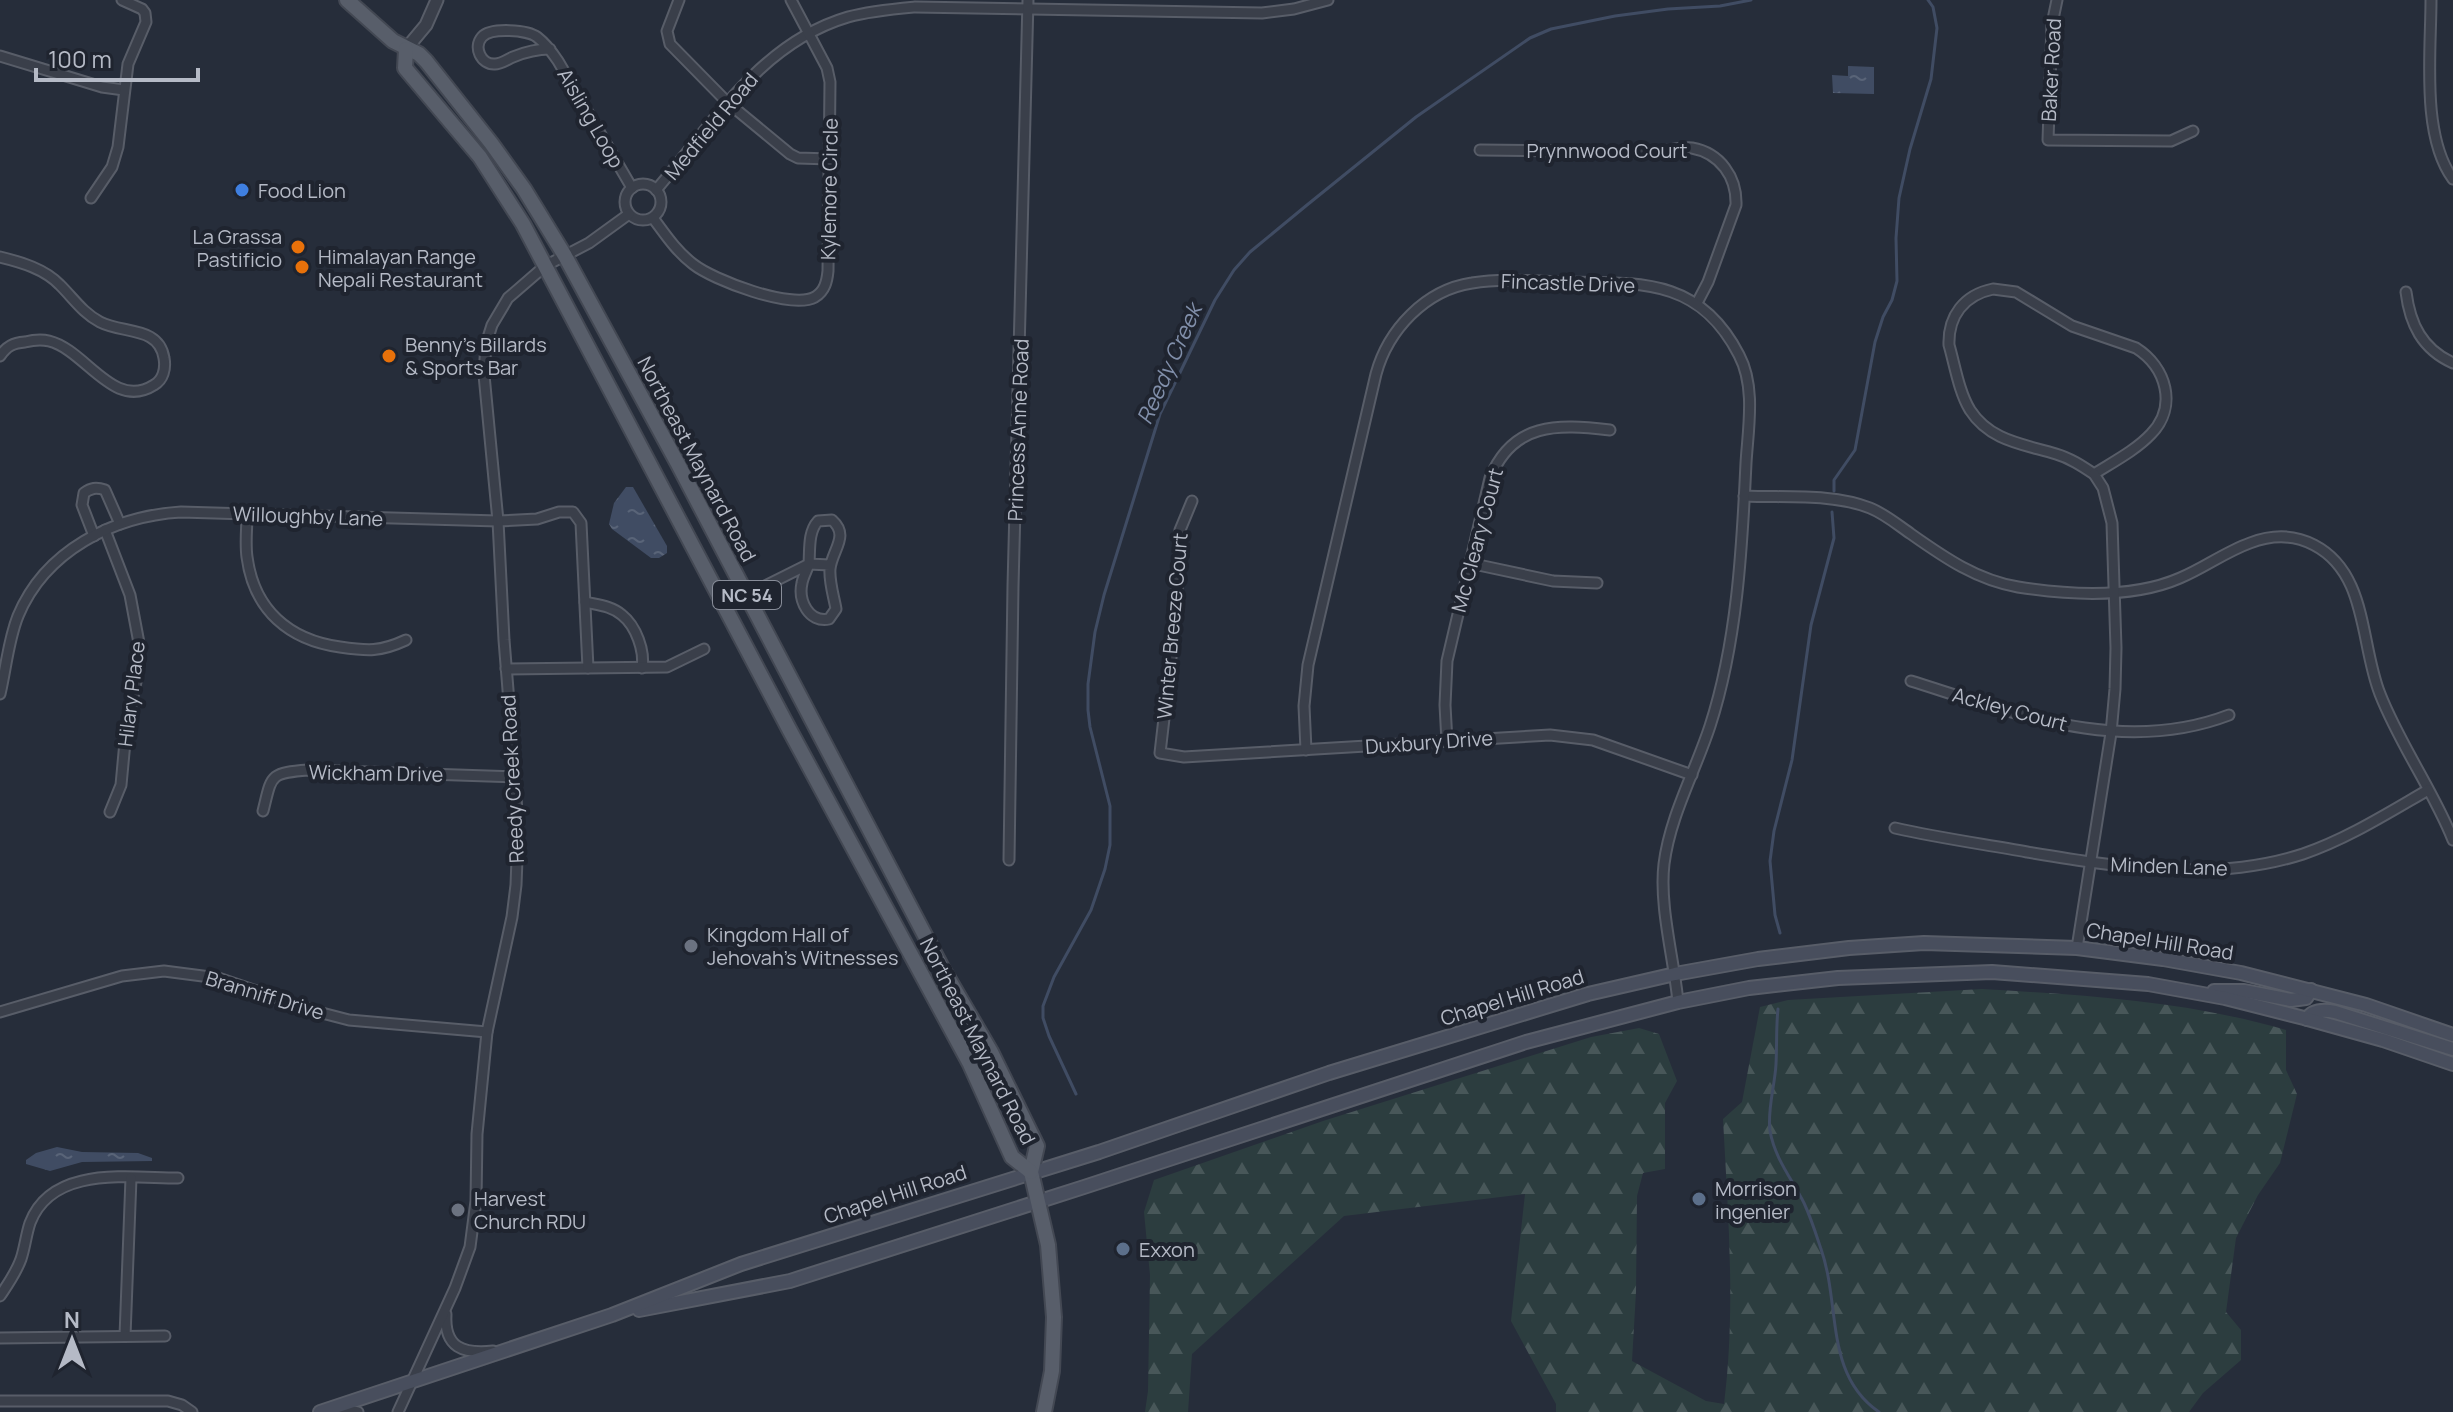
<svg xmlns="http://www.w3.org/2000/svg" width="2453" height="1412" font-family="Manrope,sans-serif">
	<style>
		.forest { fill: url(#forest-firs) }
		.water { fill: url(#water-ripples) }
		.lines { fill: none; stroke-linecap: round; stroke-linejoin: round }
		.stream { stroke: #404c63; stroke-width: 3 }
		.minor-casing { stroke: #585d68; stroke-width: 13 }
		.tertiary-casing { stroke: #585d68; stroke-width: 15 }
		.secondary-casing { stroke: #585d68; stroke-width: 16 }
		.primary-casing { stroke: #434853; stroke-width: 18 }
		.minor { stroke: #3a3f4a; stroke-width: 9 }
		.tertiary { stroke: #3a3f4a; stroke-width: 11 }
		.secondary { stroke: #484e5d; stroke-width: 12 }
		.primary { stroke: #585e6a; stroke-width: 14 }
		.shop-dot { fill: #3f7fe0; stroke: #1f242f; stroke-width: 3 }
		.food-dot { fill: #e8710a; stroke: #1f242f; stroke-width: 3 }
		.worship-dot { fill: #6b7280; stroke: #1f242f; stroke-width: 3 }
		.service-dot { fill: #5c6f8a; stroke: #1f242f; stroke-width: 3 }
		.labels { text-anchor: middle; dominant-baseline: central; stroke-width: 8; stroke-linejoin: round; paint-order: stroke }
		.shield { fill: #1f242f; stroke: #888d99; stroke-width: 2 }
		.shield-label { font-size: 18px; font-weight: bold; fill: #b5bac6 }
		.street-label { font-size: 20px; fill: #b5bac6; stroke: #1f242f }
		.poi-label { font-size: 20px; fill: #b5bac6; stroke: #1f242f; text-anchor: start }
		.water-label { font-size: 22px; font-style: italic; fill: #818faa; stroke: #1f242f }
	</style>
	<defs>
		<pattern id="forest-firs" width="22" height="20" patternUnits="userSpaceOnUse" patternTransform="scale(2)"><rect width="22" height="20" fill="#2c3d3f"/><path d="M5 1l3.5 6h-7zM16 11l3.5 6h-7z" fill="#485759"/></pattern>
		<pattern id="water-ripples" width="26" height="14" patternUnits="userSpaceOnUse" patternTransform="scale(2)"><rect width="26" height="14" fill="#404c63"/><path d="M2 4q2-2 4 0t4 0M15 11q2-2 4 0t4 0" fill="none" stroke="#596478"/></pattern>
	</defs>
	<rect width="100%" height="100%" fill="#262d3a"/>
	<!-- forest -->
	<path class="forest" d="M 1982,989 C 2084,995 2187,1001 2286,1030 L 2286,1070 L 2297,1094 L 2280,1163 L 2258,1195 L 2236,1238 L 2226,1312 L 2241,1330 L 2241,1360 L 2203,1393 L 2189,1412 L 1556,1412 L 1556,1404 L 1511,1321 L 1525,1194 L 1344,1216 L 1192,1354 L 1188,1412 L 1145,1412 L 1148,1391 L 1150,1275 L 1144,1212 L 1154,1180 L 1323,1121 L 1591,1037 L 1639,1028 L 1659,1034 L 1677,1081 L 1665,1103 L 1665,1169 L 1643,1173 L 1637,1196 L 1636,1292 L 1632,1361 L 1706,1401 L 1724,1404 C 1736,1310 1728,1214 1723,1119 L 1742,1102 L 1760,1007 L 1788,1000 Z"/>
	<!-- water -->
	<g class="water">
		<path d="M 1848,66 L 1874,67 L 1874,94 L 1833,93 L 1832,75 L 1848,76 Z"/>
		<path d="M 626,487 L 633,487 L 667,546 L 667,553 L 659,558 L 651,558 L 612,529 L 609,524 L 614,503 Z"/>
		<path d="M 57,1147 L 82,1152 L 138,1153 L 152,1158 L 152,1161 L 82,1162 L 50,1171 L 26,1164 L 26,1160 L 36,1153 Z"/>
	</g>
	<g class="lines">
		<!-- stream -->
		<g class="stream">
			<path d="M 1834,491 L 1834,480 L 1855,450 L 1875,342 L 1883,317 L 1892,300 L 1897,281 L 1896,238 L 1899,198 L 1910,149 L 1931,79 L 1937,28 L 1933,7 L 1928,0"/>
			<path d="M 1780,933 L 1775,915 L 1770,861 L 1774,831 L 1792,760 L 1811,625 L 1834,538 L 1832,512"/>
			<path d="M 1778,1009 C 1776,1027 1777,1046 1776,1064 C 1775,1085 1767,1110 1770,1131 C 1775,1159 1792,1179 1804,1203 C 1811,1218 1816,1234 1821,1249 C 1841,1306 1824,1374 1879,1412"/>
			<path d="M 1076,1094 L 1049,1036 L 1043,1018 L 1043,1006 L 1054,977 L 1091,910 L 1105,869 L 1110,845 L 1110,806 L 1090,727 L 1088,710 L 1088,684 L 1095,632 L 1104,595 L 1160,414 L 1215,300 L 1234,270 L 1250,252 L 1307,205 L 1416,117 L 1530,38 L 1551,29 L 1615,16 L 1668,9 L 1720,6 L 1751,0"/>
		</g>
		<defs>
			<g id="minor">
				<path d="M 679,0 L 667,31 L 670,44 L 727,102 L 790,154 L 798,158 L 830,159"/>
				<path d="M 2057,0 L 2052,24 L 2048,140 L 2171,141 L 2193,131"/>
				<path d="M 2431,0 C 2431,52 2421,136 2453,179"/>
				<path d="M 550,49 C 537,49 525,52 513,57 C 508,59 501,64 495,64 C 481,65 473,47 482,37 C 491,27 528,30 537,37 C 546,44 552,52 558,61 L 632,188"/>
				<path d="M 0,56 L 102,87 L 124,90"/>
				<path d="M 1480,150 L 1659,152 C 1670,150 1681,147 1692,148 C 1720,153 1737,177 1736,205 L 1708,282 L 1697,303"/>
				<circle cx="643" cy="202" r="18"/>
				<path d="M 656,190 C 713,124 760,43 848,17 C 870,11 893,9 915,7 L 1262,13 L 1294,9 L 1328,0"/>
				<path d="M 91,198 L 112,167 L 118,147 L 128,64 L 146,22 L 145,13 L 142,9 L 122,0"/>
				<path d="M 653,218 C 665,234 676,251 693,264 C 713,280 792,310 815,297 C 825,291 827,281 828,271 L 830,82 L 827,68 L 791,0"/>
				<path d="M 0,257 C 21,262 45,269 60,285 C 74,299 83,313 100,322 C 123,334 159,326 164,358 C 166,369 163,380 154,385 C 113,411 86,350 49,341 C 41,339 33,340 25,342 C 13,343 7,346 0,356"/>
				<path d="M 1993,289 L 2016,292 L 2072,326 L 2136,348 C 2166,367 2178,406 2151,434 C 2136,450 2113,462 2094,474 C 2082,466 2070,458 2056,454 C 2023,444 1990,441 1970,410 C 1959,392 1955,366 1949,345 C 1948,316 1964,295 1993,289 Z"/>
				<path d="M 2406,292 C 2410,324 2422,349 2453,363"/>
				<path d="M 1744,496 C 1785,498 1832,493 1870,508 C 1885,514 1898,525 1911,534 C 1945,558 1977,580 2018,587 C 2069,595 2132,599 2180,578 C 2204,568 2225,552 2250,543 C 2271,535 2293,534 2314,545 C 2368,573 2360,644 2380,694 C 2400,745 2433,790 2453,840"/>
				<path d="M 1192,501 L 1180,530 L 1176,614 L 1160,753 L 1184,757 L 1550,735 L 1593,740 L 1692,775"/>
				<path d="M 247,514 C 247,528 245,543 247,557 C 254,610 289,640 340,647 C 368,651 380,652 406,640"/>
				<path d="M 105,530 L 130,595 L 139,643 L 137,677 L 126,731 L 121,785 L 110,812"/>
				<path d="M 94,536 L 82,505 L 84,493 C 91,488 96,487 105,490 L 120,524"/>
				<path d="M 1469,563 L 1553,581 L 1597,583"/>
				<path d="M 747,595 L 809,564 C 810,549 808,532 818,521 L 832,520 C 850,536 832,550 830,569 C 829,582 834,597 836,609 L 829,619 C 809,623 798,601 802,583 C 803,577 807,570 809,564 L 830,565"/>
				<path d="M 585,602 C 598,605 612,606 622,615 C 636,626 645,651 642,668"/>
				<path d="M 506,669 L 667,667 L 704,649"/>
				<path d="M 1911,681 C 2014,713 2122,756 2229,715"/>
				<path d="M 0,694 C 6,669 8,641 18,616 C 45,551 113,516 181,512 L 498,521 L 537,519 L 559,512 L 573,512 L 581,523 L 588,668"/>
				<path d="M 1447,742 L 1445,705 L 1447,661 L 1490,478 C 1513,422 1557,424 1610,430"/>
				<path d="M 1306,750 L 1304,706 L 1308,665 L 1376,374 C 1388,330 1425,290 1472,283 C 1501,278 1533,281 1562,282 C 1639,283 1699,277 1739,355 C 1756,387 1748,429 1746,463 C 1742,550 1737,643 1710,726 C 1695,772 1670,816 1664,864 C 1659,906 1674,959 1678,1002"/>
				<path d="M 263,811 C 272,775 269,773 308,770 L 515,777"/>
				<path d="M 1895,828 C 1939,838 1983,844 2027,852 C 2118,867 2213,883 2303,854 C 2347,839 2388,813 2428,790"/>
				<path d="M 1009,860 L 1013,586 L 1028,0"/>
				<path d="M 2077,948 L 2111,733 L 2115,689 L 2116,648 L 2112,523 L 2103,488 L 2094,474"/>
				<path d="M 0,1012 L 122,976 L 164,971 L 218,978 L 322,1013 L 349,1020 L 487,1032"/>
				<path d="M 0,1296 C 8,1284 16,1273 21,1259 C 25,1247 26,1235 30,1223 C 52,1165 129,1178 178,1178"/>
				<path d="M 446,1314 C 444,1348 463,1354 493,1351"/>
				<path d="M 125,1336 L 131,1178"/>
				<path d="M 0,1338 L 165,1336"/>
				<path d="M 0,1401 L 168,1401 L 182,1405 L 192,1412"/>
				<path d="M 339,1408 L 358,1412"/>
				<path d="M 398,1412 L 455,1288 L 470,1247 L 476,1201 L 477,1134 L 487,1032 L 512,917 L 516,885 L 518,833 L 515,777 L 504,640 L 498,521 L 484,375 L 486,344 L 492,325 L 508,298 L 545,266 L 589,243 L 629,214"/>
			</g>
			<path id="tertiary" d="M 406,49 L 426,25 L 437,0"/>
			<g id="secondary">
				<path d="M 2214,991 L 2244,991 L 2291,1000 L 2306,998 L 2311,990"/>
				<path d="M 2307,1019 C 2313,1009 2325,1010 2335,1012 L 2453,1049"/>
				<path d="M 639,1310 L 790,1281 L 1084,1187 L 1526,1042 L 1678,1002 L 1749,988 L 1838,978 L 1992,972 L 2148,984 L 2225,998 L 2304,1018 L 2383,1040 L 2453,1064"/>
				<path d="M 320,1412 L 612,1315 L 741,1264 L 1099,1152 L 1329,1073 L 1588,994 L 1675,974 L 1758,959 L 1849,948 L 1924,943 L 2077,948 L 2163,959 L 2241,973 L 2366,1005 L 2453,1035"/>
			</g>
			<g id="primary">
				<path d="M 347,0 L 393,41 L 419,54 L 426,61 L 491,143 L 524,189 L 565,256 L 678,464 L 941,966 L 991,1052 L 1037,1146 L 1031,1172 L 1048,1245 L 1054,1317 L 1052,1371 L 1044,1412"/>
				<path d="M 406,49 L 405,68 L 480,157 L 523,224 L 789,729 L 970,1064 L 1012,1157 L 1031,1172"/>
			</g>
		</defs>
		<!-- minor casing -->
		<use href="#minor" class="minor-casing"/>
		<!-- tertiary casing -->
		<use href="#tertiary" class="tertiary-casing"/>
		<!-- secondary casing -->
		<use href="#secondary" class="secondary-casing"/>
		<!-- primary casing -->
		<use href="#primary" class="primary-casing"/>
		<!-- minor -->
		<use href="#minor" class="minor"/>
		<!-- tertiary -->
		<use href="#tertiary" class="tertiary"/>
		<!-- secondary -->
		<use href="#secondary" class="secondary"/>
		<!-- primary -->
		<use href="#primary" class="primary"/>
	</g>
	<!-- markers -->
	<circle class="shop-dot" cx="242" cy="190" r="8"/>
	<g class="food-dot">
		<circle cx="298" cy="247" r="8"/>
		<circle cx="302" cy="267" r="8"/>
		<circle cx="389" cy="356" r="8"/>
	</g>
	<g class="worship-dot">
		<circle cx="691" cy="946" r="8"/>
		<circle cx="458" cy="1210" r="8"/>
	</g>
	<g class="service-dot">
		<circle cx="1699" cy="1199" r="8"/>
		<circle cx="1123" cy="1249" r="8"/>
	</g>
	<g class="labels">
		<!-- shield labels -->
		<rect class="shield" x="713" y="581" width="68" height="28" rx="6"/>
		<g class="shield-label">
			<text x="747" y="595">NC 54</text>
		</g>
		<!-- street labels -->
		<g class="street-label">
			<text transform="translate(2051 70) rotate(-87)">Baker Road</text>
			<text transform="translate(591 118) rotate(60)">Aisling Loop</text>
			<text transform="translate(711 126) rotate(-50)">Medfield Road</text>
			<text x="1607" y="150">Prynnwood Court</text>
			<text transform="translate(829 189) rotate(-89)">Kylemore Circle</text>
			<text transform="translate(1568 283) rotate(2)">Fincastle Drive</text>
			<text transform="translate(1018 430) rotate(-88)">Princess Anne Road</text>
			<text transform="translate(697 459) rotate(62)">Northeast Maynard Road</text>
			<text transform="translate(308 516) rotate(2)">Willoughby Lane</text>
			<text transform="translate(1477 540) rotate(-75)">Mc Cleary Court</text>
			<text transform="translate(1172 626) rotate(-85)">Winter Breeze Court</text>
			<text transform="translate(131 694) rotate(-83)">Hilary Place</text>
			<text transform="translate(2010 709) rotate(15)">Ackley Court</text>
			<text transform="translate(1429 742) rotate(-4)">Duxbury Drive</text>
			<text transform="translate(376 773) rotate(1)">Wickham Drive</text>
			<text transform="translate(512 779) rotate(-93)">Reedy Creek Road</text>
			<text transform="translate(2169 866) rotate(2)">Minden Lane</text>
			<text transform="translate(2160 941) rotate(9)">Chapel Hill Road</text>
			<text transform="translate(265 995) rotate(17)">Branniff Drive</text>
			<text transform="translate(1512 997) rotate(-17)">Chapel Hill Road</text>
			<text transform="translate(978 1041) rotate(63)">Northeast Maynard Road</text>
			<text transform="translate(895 1194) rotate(-18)">Chapel Hill Road</text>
		</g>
		<!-- poi labels -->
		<g class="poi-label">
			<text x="258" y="190">Food Lion</text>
			<text x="282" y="236" text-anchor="end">La Grassa<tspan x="282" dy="23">Pastificio</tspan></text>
			<text x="318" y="256">Himalayan Range<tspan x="318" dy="23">Nepali Restaurant</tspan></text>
			<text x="405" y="344">Benny's Billards<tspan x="405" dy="23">&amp; Sports Bar</tspan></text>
			<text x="707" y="934">Kingdom Hall of<tspan x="707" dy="23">Jehovah’s Witnesses</tspan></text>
			<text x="1715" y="1188">Morrison<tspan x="1715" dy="23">ingenier</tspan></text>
			<text x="474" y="1198">Harvest<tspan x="474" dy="23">Church RDU</tspan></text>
			<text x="1139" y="1249">Exxon</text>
		</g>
		<!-- water labels -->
		<g class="water-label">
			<text transform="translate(1169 364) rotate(-66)">Reedy Creek</text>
		</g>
	</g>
	<!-- north arrow -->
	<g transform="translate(72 1340)" stroke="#1f242f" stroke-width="6" paint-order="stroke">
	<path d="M0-6L14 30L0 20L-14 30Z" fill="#b5bac6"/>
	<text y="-12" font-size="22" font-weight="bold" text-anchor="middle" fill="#b5bac6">N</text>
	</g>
	<!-- scale -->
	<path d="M36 68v12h162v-12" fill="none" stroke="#b5bac6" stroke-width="4"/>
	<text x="48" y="68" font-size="24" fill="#b5bac6" stroke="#1f242f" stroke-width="6" paint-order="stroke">100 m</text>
</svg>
